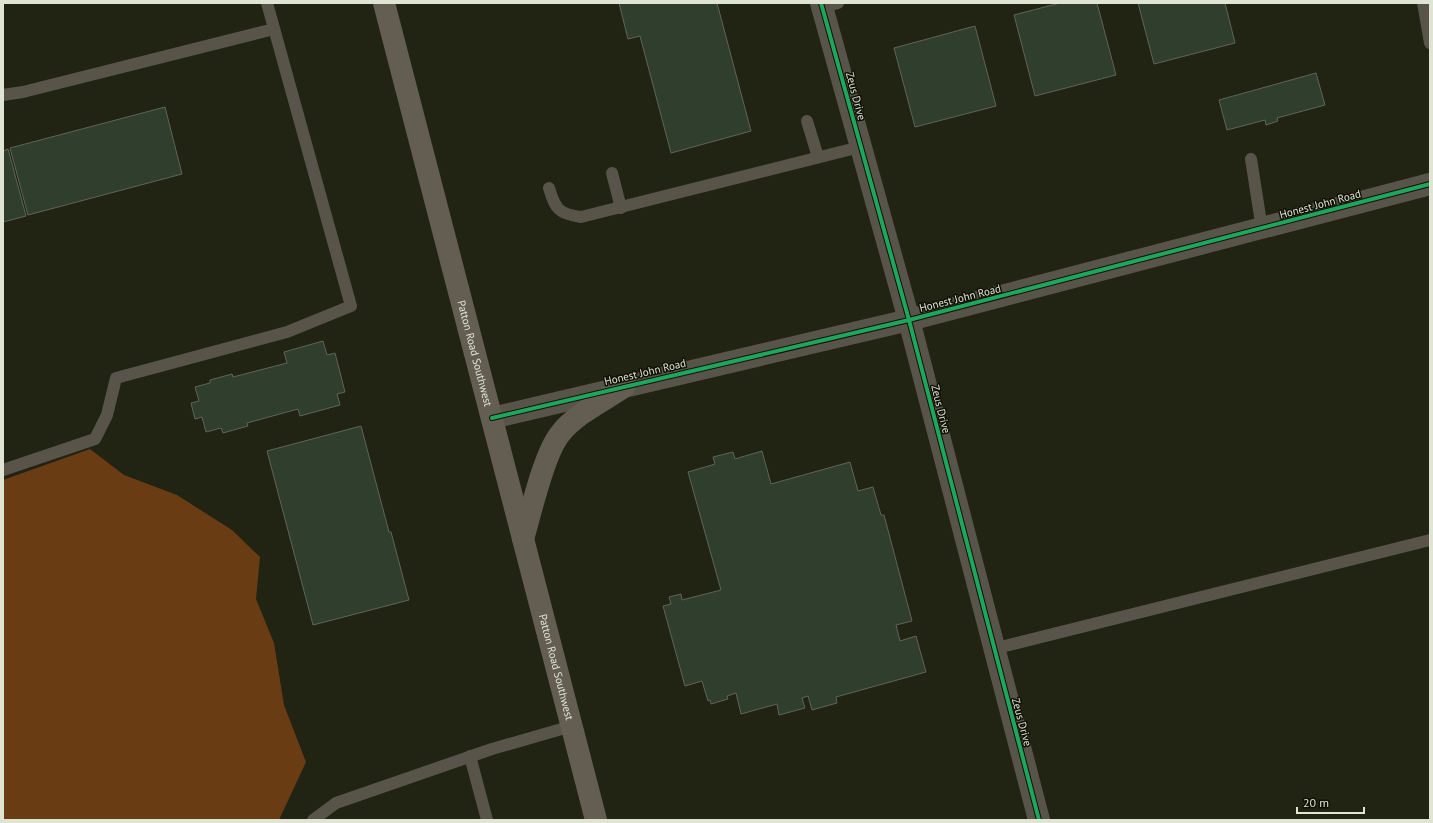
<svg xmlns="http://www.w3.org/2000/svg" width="1433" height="823" font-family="'PT Sans',sans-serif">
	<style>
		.green { fill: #693c14 }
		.building { fill: #303e2d; stroke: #5f6559 }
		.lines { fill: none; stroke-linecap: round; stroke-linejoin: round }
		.service { stroke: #585449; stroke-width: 12 }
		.minor { stroke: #585449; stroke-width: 22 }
		.tertiary { stroke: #585449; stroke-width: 22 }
		.secondary { stroke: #635e51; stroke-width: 22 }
		.cycleway-casing { stroke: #0f1106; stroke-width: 6 }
		.cycleway { stroke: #20a55d; stroke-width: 4 }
		.labels { text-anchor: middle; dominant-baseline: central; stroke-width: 3; stroke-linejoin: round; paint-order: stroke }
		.street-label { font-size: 11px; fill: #e0e4d3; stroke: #0f1106 }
	</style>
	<rect width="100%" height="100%" fill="#212313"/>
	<!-- green -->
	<path class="green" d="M 90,449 L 124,475 L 177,495 L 232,530 L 260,557 L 256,599 L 274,643 L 284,705 L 306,762 L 279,820 L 3,820 L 3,480 Z"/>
	<!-- building -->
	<g class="building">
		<path d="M 619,3 L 717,3 L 751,131 L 671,153 L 640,36 L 628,39 Z"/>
		<path d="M 1060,3 L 1097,3 L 1116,75 L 1035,96 L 1014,15 Z"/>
		<path d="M 1138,3 L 1225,3 L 1235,43 L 1154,64 Z"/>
		<path d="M 975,26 L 996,106 L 915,127 L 894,48 Z"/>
		<path d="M 1316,73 L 1325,105 L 1277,118 L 1278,121 L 1266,125 L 1265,120 L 1227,130 L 1219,100 Z"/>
		<path d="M 165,107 L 182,174 L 28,215 L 10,148 Z"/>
		<path d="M 8,149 L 26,216 L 3,222 L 3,151 Z"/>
		<path d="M 323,341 L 327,355 L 335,353 L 345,392 L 337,394 L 340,405 L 300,416 L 298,409 L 247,423 L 248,426 L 223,433 L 221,428 L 206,432 L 202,417 L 195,419 L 191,403 L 199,401 L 195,387 L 210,383 L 210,380 L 232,374 L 233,377 L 287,363 L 284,352 Z"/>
		<path d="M 361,426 L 389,532 L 391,532 L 409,600 L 313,625 L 267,451 Z"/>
		<path d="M 762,451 L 771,484 L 850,462 L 858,491 L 873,487 L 881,515 L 884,515 L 912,621 L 896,625 L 900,641 L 916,636 L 926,672 L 836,697 L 837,703 L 812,710 L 808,696 L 802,698 L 805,708 L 779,715 L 777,704 L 741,714 L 736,693 L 727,696 L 728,699 L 711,704 L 710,700 L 708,701 L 702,681 L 685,686 L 663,606 L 671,604 L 669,597 L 681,594 L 682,600 L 721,590 L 688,472 L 715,464 L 713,457 L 733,452 L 735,459 Z"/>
	</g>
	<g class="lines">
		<!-- service -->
		<g class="service">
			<path d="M 1423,3 L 1430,43"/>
			<path d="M 823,7 L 838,3"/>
			<path d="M 3,95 L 23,92 L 274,29"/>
			<path d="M 807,121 L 818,157"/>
			<path d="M 1251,159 L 1262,229"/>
			<path d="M 612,173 L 621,208"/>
			<path d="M 549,188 C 555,209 559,214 581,217 L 860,147"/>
			<path d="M 3,470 L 95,439 L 107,415 L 116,378 L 287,332 L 351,306 L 267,3"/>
			<path d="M 993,649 L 1430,540"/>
			<path d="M 470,756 L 487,820"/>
			<path d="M 313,820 L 336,803 L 492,749 L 572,726"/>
		</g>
		<!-- minor -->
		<path class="minor" d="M 821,3 L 909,320 L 1039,820"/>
		<!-- tertiary -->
		<path class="tertiary" d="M 492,418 L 909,320 L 1430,184"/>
		<!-- secondary -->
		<g class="secondary">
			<path id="s1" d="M 384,3 L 596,820"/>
			<path d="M 523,539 C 531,512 544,454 560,434 C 574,415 605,400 624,387"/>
		</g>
		<defs>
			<g id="cycleway">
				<path d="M 821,3 L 909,320 L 1039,820"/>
				<path d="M 492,418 L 909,320 L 1430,184"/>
			</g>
		</defs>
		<!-- cycleway casing -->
		<use href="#cycleway" class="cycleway-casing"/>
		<!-- cycleway -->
		<use href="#cycleway" class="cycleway"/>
	</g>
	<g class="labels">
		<!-- street labels -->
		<g class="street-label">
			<text transform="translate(856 96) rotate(75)">Zeus Drive</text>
			<text transform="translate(1320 204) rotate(-15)">Honest John Road</text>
			<text transform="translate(960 298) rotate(-14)">Honest John Road</text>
			<text stroke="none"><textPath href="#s1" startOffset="362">Patton Road Southwest</textPath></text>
			<text transform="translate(645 372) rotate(-13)">Honest John Road</text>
			<text transform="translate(941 409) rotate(76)">Zeus Drive</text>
			<text stroke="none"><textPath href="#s1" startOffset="686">Patton Road Southwest</textPath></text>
			<text transform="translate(1022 722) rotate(75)">Zeus Drive</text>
		</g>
	</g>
	<!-- border -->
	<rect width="1433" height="823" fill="none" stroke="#e0e4d3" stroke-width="8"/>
	<!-- scale -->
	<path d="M1297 807v6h67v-6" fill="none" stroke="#e0e4d3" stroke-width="2"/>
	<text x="1303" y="807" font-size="12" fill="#e0e4d3" stroke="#0f1106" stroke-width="3" paint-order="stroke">20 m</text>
</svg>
